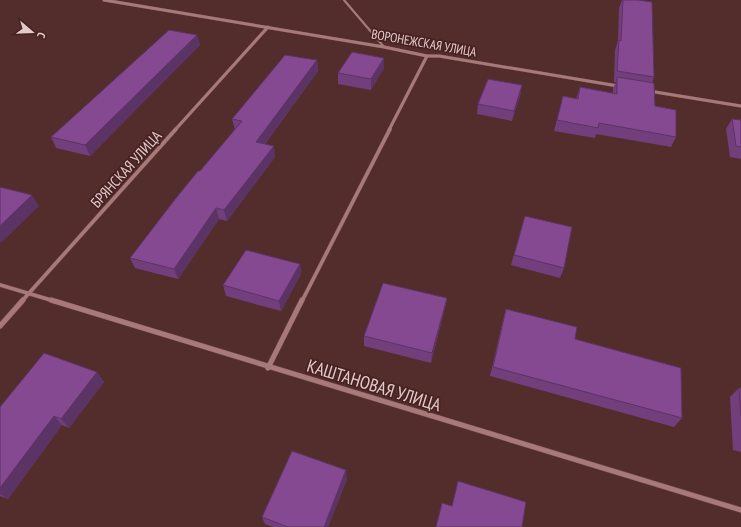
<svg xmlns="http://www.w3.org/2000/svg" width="741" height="527" font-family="'PT Sans Narrow',sans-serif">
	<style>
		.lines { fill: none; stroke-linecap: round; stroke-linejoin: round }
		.lane-casing { stroke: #6b4a4b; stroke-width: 2.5 }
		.street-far2-casing { stroke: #6b4a4b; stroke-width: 3.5 }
		.street-far1-casing { stroke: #6b4a4b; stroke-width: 4.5 }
		.street-casing { stroke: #6b4a4b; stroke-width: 6 }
		.lane { stroke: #a77978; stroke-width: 2 }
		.street-far2 { stroke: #a77978; stroke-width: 3 }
		.street-far1 { stroke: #a77978; stroke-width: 3.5 }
		.street { stroke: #a77978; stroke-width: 5 }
		.wall { fill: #723f7c }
		.shaded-wall { fill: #5c3365 }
		.building { fill: #844990; stroke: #5c3365 }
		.labels { text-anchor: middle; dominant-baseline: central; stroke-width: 3.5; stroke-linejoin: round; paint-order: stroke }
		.far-street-label { font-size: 13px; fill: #e4cbca; stroke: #482222 }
		.street-label { font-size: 15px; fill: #e4cbca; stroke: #482222 }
		.near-street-label { font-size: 18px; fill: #e4cbca; stroke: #482222 }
	</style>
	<rect width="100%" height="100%" fill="#532c2c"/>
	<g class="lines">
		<defs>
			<path id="lane" d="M 344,0 L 384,47"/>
			<g id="street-far2">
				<path d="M 104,0 L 384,47 L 427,56 L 439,56 L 618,86"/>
				<path d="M 649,91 L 741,106"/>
				<path d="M 175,130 L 268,27"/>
				<path d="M 389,130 L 427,56"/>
			</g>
			<g id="street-far1">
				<path d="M 0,285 L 54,301"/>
				<path d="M 22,301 L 176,129"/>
				<path d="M 302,301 L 390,129"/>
			</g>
			<g id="street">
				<path d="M 51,300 L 741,510"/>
				<path d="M 0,326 L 23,300"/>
				<path d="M 268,368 L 302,300"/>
			</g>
		</defs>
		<!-- lane casing -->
		<use href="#lane" class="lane-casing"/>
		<!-- street-far2 casing -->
		<use href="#street-far2" class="street-far2-casing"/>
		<!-- street-far1 casing -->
		<use href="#street-far1" class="street-far1-casing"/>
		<!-- street casing -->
		<use href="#street" class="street-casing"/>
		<!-- lane -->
		<use href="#lane" class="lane"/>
		<!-- street-far2 -->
		<use href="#street-far2" class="street-far2"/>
		<!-- street-far1 -->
		<use href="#street-far1" class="street-far1"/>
		<!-- street -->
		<use href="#street" class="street"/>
	</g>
	<!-- wall -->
	<g class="wall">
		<path d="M 622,0 L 638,0 L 654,77 L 652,83 L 655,106 L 676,137 L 671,147 L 596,134 L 595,138 L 554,131 L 563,96 L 576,99 L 580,87 L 613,93 L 613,88 L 616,82 L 614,82 L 615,50 L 618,41 L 619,8 Z"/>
		<path d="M 197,35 L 200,45 L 90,156 L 56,148 L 51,137 Z"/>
		<path d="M 384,58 L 384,68 L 371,90 L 338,84 L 338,73 Z"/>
		<path d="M 317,60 L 318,71 L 265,144 L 275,157 L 227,221 L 219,219 L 178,279 L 135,268 L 130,258 L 235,130 L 232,119 Z"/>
		<path d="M 522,85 L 520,96 L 512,121 L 477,114 L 478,104 Z"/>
		<path d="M 732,119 L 741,120 L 741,159 L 730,157 L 726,129 Z"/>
		<path d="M 525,216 L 564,268 L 560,278 L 511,265 Z"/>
		<path d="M 300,264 L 301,274 L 281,311 L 226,296 L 223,285 Z"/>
		<path d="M 447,298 L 445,308 L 431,363 L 364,346 L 364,336 Z"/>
		<path d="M 506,309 L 575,339 L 682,418 L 674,427 L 490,376 L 503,320 Z"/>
		<path d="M 97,372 L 104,382 L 69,428 L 62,425 L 8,499 L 0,496 L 0,407 Z"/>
		<path d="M 739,388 L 741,388 L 741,452 L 733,450 L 730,397 Z"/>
		<path d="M 347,479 L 328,527 L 273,527 L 265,524 L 262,517 Z"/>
	</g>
	<!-- shaded-wall -->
	<g class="shaded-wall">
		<path d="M 197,35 L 200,45 L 90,156 L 85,145 Z"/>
		<path d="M 384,58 L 384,68 L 371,90 L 371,79 Z"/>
		<path d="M 317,60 L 318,71 L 258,153 L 256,142 Z"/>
		<path d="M 522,85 L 520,96 L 512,121 L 514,111 Z"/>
		<path d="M 274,146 L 275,157 L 227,221 L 224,210 Z"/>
		<path d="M 32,195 L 39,206 L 1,243 L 0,241 L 0,226 Z"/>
		<path d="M 216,208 L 219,219 L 178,279 L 174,269 Z"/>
		<path d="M 300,264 L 301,274 L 281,311 L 279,301 Z"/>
		<path d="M 447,298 L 445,308 L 431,363 L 432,353 Z"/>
		<path d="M 97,372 L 104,382 L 69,428 L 61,419 Z"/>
		<path d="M 54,416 L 62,425 L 8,499 L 0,494 L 0,488 Z"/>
		<path d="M 346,470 L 347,479 L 328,527 L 324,527 Z"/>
	</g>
	<!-- building -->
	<g class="building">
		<path d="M 623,0 L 638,0 L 652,2 L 654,77 L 617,71 L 619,40 L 621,41 Z"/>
		<path d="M 169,30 L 197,35 L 85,145 L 51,137 Z"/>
		<path d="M 352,52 L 384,58 L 371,79 L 338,73 Z"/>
		<path d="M 285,55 L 317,60 L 256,142 L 274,146 L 224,210 L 216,208 L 174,269 L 130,258 L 176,198 L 198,171 L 200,171 L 242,121 L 232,119 Z"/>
		<path d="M 617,77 L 654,83 L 655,106 L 676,110 L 676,137 L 599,123 L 598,128 L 557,120 L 563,96 L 578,99 L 580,87 L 617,94 Z"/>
		<path d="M 488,79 L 522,85 L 514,111 L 478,104 Z"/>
		<path d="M 732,119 L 741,120 L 741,147 L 736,146 Z"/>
		<path d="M 0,187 L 32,195 L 0,226 Z"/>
		<path d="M 525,216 L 572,227 L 564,268 L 514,255 Z"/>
		<path d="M 246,250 L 300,264 L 279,301 L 223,285 Z"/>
		<path d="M 383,283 L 447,298 L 432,353 L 364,336 Z"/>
		<path d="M 506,309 L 577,327 L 575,339 L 681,368 L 682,418 L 493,367 Z"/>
		<path d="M 44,353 L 97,372 L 61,419 L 54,416 L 0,488 L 0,407 Z"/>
		<path d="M 739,388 L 741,388 L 741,416 Z"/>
		<path d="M 292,451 L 346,470 L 324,527 L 288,527 L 262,517 Z"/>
		<path d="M 458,481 L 526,502 L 522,527 L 436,527 L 442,503 L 452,506 Z"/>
	</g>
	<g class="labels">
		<!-- far-street labels -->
		<g class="far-street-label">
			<text transform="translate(424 43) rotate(10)">ВОРОНЕЖСКАЯ УЛИЦА</text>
		</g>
		<!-- street labels -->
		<g class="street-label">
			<text transform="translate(126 169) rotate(-48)">БРЯНСКАЯ УЛИЦА</text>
		</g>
		<!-- near-street labels -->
		<g class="near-street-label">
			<text transform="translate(374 385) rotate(17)">КАШТАНОВАЯ УЛИЦА</text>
		</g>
	</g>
	<!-- north arrow -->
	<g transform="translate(32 32) rotate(109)" stroke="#482222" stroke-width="3" paint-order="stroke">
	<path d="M0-3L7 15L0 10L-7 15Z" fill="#e4cbca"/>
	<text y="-6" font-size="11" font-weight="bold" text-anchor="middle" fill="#e4cbca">С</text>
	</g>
</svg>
